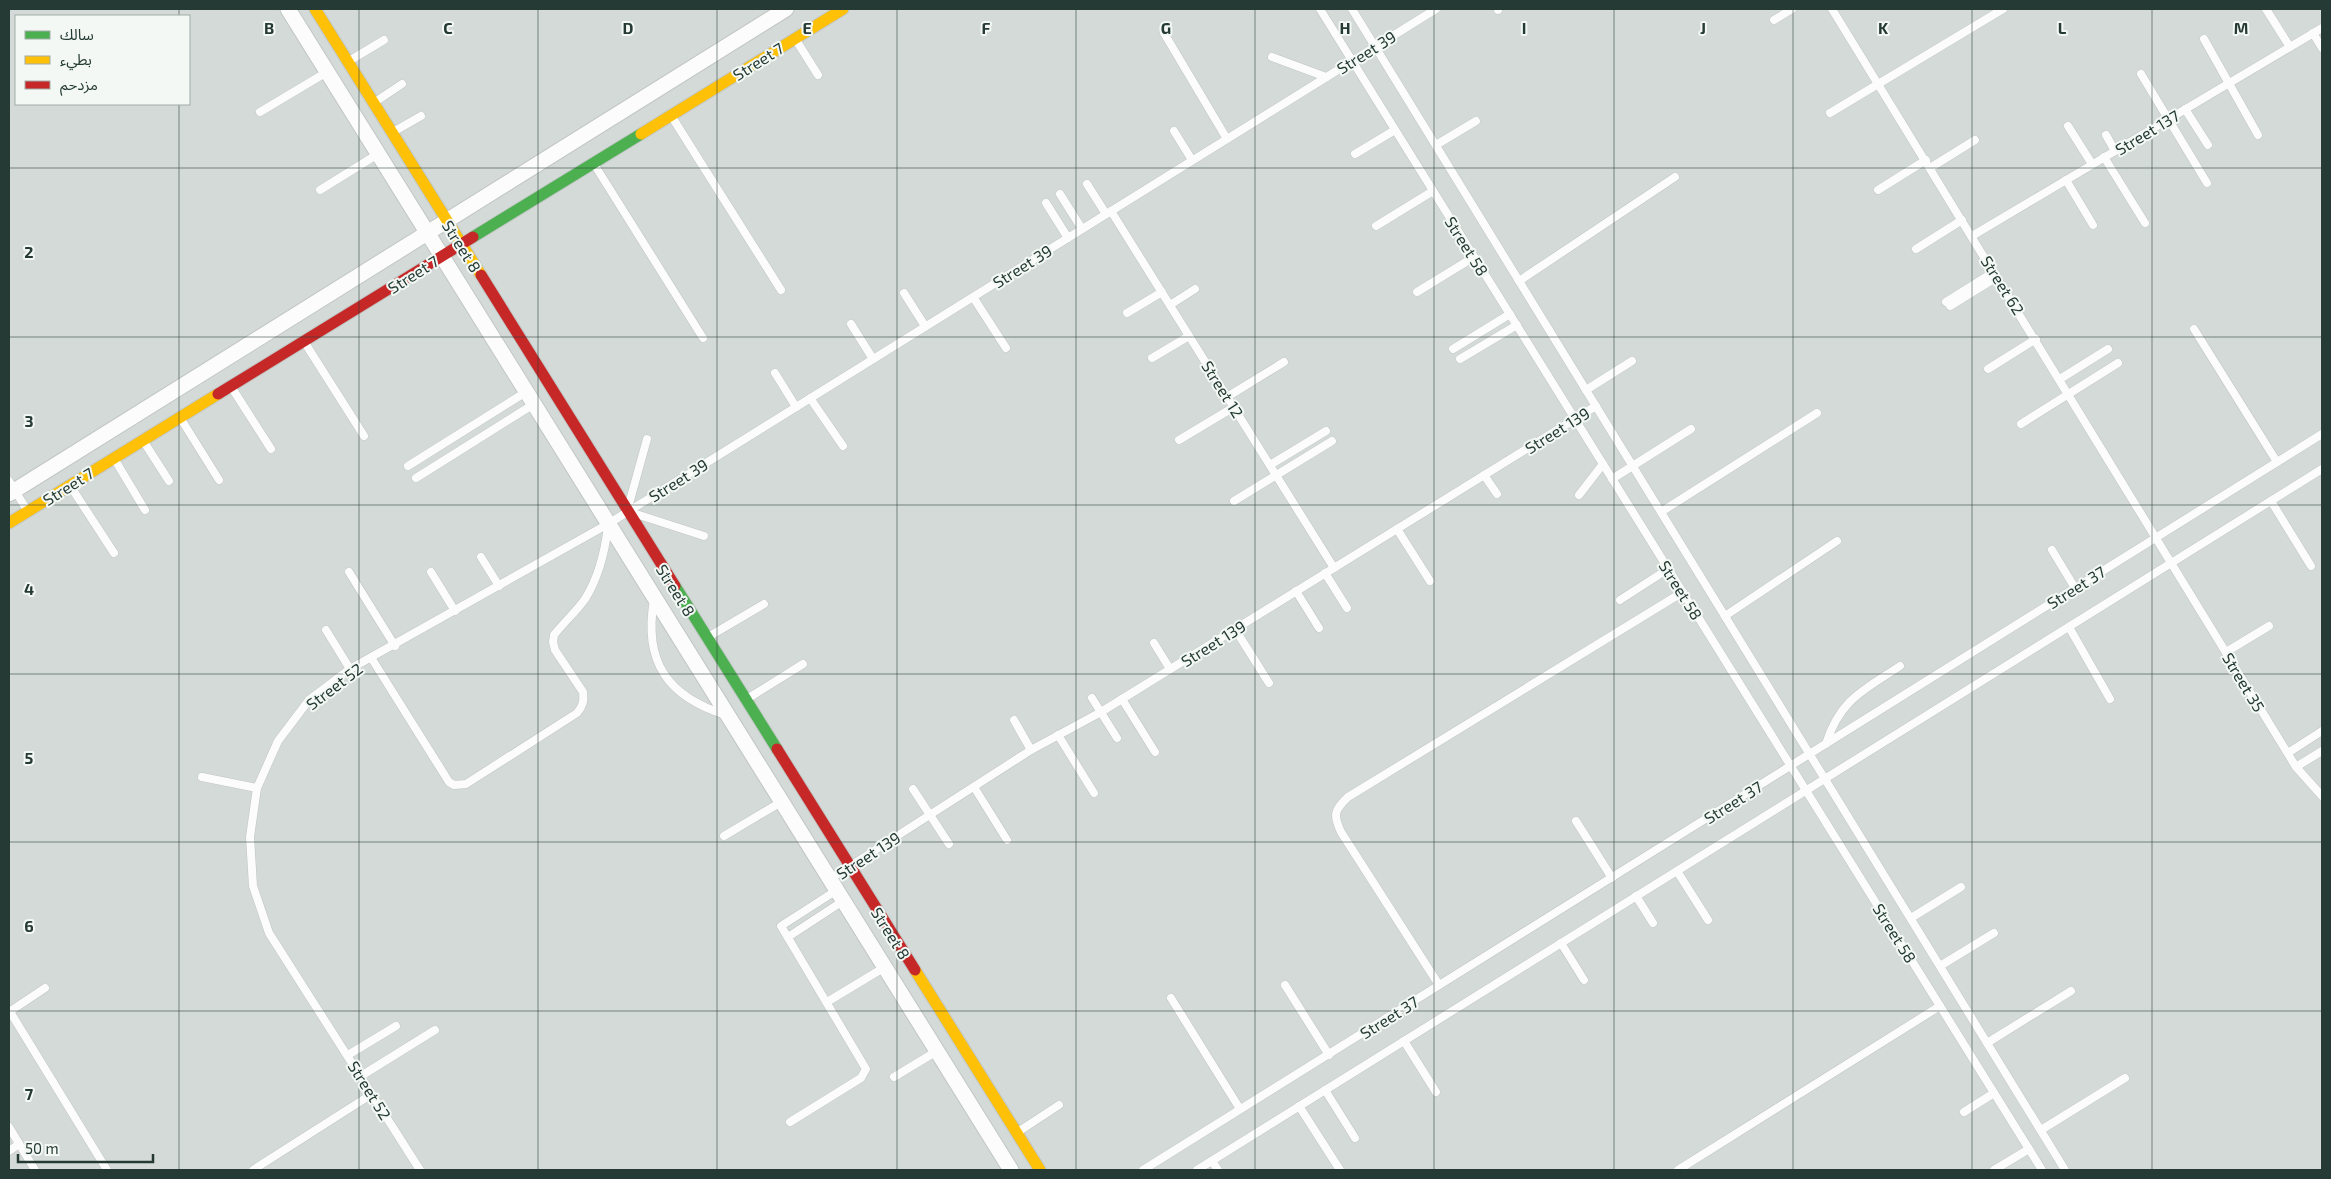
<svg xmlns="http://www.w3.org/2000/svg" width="2331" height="1179" font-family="'Exo 2','Noto Sans Arabic',sans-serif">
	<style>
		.built { fill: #d3dad7; fill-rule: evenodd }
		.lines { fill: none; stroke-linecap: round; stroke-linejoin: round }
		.lane-casing { stroke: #c2c6c4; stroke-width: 9 }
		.street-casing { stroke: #c2c6c4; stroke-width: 17 }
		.fast-casing { stroke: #c1c6c4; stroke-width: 13 }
		.slow-casing { stroke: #c1c6c4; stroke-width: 13 }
		.jam-casing { stroke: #c1c6c4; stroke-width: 13 }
		.lane { stroke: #fbfcfb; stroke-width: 8 }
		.street { stroke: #fbfcfb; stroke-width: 15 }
		.fast { stroke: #4caf50; stroke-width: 11 }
		.slow { stroke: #ffc107; stroke-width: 11 }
		.jam { stroke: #c62828; stroke-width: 11 }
		.grid { fill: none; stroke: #253a34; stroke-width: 1; stroke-opacity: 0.55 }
		.labels { text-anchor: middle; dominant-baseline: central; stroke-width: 4; stroke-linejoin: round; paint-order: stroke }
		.street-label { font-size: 16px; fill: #253a34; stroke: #f3f8f5 }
		.grid-label { font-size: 16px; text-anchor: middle; font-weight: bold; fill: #253a34; stroke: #f3f8f5; stroke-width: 4; stroke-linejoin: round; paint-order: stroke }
	</style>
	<rect width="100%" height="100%" fill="#e5e9e7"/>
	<!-- built -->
	<path class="built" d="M 9,9 L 2322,9 L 2322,1170 L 9,1170 ZM 16,16 L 189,16 L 189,104 L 16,104 Z"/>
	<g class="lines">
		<defs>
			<g id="lane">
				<path d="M 1320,9 L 2042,1170"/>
				<path d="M 1352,9 L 2065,1170"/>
				<path d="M 1498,9 L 1498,10"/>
				<path d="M 1832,9 L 2296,767 L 2322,796"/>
				<path d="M 2266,9 L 2290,47"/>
				<path d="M 1774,20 L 1792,9"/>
				<path d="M 1164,33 L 1227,139"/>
				<path d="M 2313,33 L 2322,48"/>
				<path d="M 2204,39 L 2258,135"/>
				<path d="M 796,40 L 818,75"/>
				<path d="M 1272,57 L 1326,77"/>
				<path d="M 349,61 L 384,40"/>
				<path d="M 2141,74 L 2207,183"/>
				<path d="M 375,102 L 402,84"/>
				<path d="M 2185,109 L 2208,145"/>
				<path d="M 260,112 L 327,72"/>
				<path d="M 1830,113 L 2003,9"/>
				<path d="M 672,117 L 781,290"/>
				<path d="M 2068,126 L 2092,164"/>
				<path d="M 1174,131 L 1192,160"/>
				<path d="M 393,132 L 421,116"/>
				<path d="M 2106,135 L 2115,151"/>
				<path d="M 1436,145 L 1476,121"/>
				<path d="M 1355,154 L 1395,130"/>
				<path d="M 2104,157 L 2145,223"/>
				<path d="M 594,164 L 703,338"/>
				<path d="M 1930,168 L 1975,140"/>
				<path d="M 2066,180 L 2093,225"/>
				<path d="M 1087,184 L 1106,214"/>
				<path d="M 320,190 L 378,154"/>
				<path d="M 1878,190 L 1926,160"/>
				<path d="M 1060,194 L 1082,229"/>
				<path d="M 1046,203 L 1068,238"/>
				<path d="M 1111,211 L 1334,568"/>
				<path d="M 1376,226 L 1433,191"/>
				<path d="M 1972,236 L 2322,28"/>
				<path d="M 1916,249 L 1962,220"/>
				<path d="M 1519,281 L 1675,177"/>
				<path d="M 1417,292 L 1474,257"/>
				<path d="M 904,293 L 925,326"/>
				<path d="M 973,297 L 1006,348"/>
				<path d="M 1946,302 L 1994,272"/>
				<path d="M 1170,305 L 1195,289"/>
				<path d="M 1950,306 L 1997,277"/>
				<path d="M 1127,313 L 1162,292"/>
				<path d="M 851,324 L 873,359"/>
				<path d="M 2194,329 L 2277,462"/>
				<path d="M 305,343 L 364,436"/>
				<path d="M 1453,349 L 1510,314"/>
				<path d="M 1152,358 L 1189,336"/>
				<path d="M 1460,359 L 1517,325"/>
				<path d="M 1988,369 L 2036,339"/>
				<path d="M 775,373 L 796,407"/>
				<path d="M 2060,379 L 2108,349"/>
				<path d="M 232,388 L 271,449"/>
				<path d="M 1586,390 L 1632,361"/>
				<path d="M 1227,397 L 1284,362"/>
				<path d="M 810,398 L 843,446"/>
				<path d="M 181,419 L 219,480"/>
				<path d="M 2021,424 L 2118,363"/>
				<path d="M 1179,440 L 1234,407"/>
				<path d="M 144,442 L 169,481"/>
				<path d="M 115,460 L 145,510"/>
				<path d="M 1270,465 L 1326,431"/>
				<path d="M 408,466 L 526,392"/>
				<path d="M 1484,475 L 1497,494"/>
				<path d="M 416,478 L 534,404"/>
				<path d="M 1612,479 L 1691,429"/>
				<path d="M 9,481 L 27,510"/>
				<path d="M 71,487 L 114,553"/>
				<path d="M 1579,495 L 1603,464"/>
				<path d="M 1234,501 L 1332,441"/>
				<path d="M 2271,501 L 2311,566"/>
				<path d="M 629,504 L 647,439"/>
				<path d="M 1661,512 L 1817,413"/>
				<path d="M 636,514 L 704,536"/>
				<path d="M 1397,529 L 1430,581"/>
				<path d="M 2052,550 L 2075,588"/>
				<path d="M 481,557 L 499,586"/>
				<path d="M 349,572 L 395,646"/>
				<path d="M 431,572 L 455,611"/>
				<path d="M 1325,573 L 1347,608"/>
				<path d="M 1296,591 L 1319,628"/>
				<path d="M 654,600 C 643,662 668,697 726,715"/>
				<path d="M 1620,600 L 1668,569"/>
				<path d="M 1725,616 L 1837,541"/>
				<path d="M 2069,627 L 2110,699"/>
				<path d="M 1235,629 L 1269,683"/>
				<path d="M 326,630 L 350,669"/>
				<path d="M 708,637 L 764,604"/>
				<path d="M 1154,643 L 1170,669"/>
				<path d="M 2226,652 L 2269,626"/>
				<path d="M 372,659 L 449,782 L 454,785 L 466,784 L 577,713 C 583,706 584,701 583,692 L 555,650 L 553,642 L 554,635 C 564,622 576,612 585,599 C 599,577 605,551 608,526"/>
				<path d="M 1092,698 L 1117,738"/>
				<path d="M 747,699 L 803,664"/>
				<path d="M 1122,699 L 1155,752"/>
				<path d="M 1014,720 L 1031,750"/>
				<path d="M 1058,735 L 1094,793"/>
				<path d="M 1826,744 C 1840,699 1864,690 1900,666"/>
				<path d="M 2288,753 L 2322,731"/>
				<path d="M 2296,767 L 2322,751"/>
				<path d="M 202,777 L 257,788"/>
				<path d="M 974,787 L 1007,840"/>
				<path d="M 913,789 L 949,844"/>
				<path d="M 1576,821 L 1612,878"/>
				<path d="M 724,836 L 781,802"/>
				<path d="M 1677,871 L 1708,920"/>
				<path d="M 830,879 L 1031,750 L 1101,712 L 1596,406"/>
				<path d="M 1636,896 L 1653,923"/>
				<path d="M 1911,918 L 1961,887"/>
				<path d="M 788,937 L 843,901"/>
				<path d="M 1561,943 L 1584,980"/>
				<path d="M 1940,966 L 1994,933"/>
				<path d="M 1285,985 L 1329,1055"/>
				<path d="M 1439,985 L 1341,832 C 1333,815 1334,810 1348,797 L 1683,592"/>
				<path d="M 1171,998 L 1240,1109"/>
				<path d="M 827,1002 L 885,967"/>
				<path d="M 9,1010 L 107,1170"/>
				<path d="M 9,1012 L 45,988"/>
				<path d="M 1404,1041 L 1436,1092"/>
				<path d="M 1987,1043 L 2071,991"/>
				<path d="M 348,1055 L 396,1026"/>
				<path d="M 361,1076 L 435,1030"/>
				<path d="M 894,1077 L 937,1051"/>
				<path d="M 1325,1090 L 1355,1138"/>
				<path d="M 1299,1106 L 1340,1170"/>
				<path d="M 1964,1112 L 1994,1093"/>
				<path d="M 790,1122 L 861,1078 L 866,1069 L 781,926 L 837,890"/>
				<path d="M 9,1127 L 35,1170"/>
				<path d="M 2041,1130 L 2125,1078"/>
				<path d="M 1018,1132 L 1059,1105"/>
				<path d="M 9,1151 L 19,1144"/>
				<path d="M 1212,1161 L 1218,1170"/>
				<path d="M 253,1170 L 372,1094"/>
				<path d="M 420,1170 L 269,933 L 253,886 L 250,837 L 257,788 L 278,741 L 309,700 L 350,669 L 608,524 L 1436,9"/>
				<path d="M 1143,1170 L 2322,434"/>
				<path d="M 1197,1170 L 2322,469"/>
				<path d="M 1678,1170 L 1940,1006"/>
				<path d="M 1994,1170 L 2029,1149"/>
			</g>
			<g id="street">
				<path d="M 288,9 L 1011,1170"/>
				<path d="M 9,494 L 786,9"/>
			</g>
			<g id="fast">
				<path d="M 473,237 L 641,134"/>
				<path d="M 675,586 L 777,749"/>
			</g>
			<g id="slow">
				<path d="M 315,9 L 481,275"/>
				<path d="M 641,134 L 843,9"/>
				<path d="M 9,523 L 218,394"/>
				<path d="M 915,970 L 1040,1170"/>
			</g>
			<g id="jam">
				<path d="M 481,275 L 675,586"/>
				<path d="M 218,394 L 473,237"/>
				<path d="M 777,749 L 915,970"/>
			</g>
		</defs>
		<!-- lane casing -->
		<use href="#lane" class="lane-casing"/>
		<!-- street casing -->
		<use href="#street" class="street-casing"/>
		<!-- fast casing -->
		<use href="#fast" class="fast-casing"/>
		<!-- slow casing -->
		<use href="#slow" class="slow-casing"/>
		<!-- jam casing -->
		<use href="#jam" class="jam-casing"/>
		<!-- lane -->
		<use href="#lane" class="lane"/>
		<!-- street -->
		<use href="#street" class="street"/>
		<!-- fast -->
		<use href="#fast" class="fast"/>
		<!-- slow -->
		<use href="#slow" class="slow"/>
		<!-- jam -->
		<use href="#jam" class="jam"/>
	</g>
	<!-- grid -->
	<path class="grid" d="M 179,9 L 179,16M 359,9 L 359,1170M 538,9 L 538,1170M 717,9 L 717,1170M 897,9 L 897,1170M 1076,9 L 1076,1170M 1255,9 L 1255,1170M 1434,9 L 1434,1170M 1614,9 L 1614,1170M 1793,9 L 1793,1170M 1972,9 L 1972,1170M 2152,9 L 2152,1170M 179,104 L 179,1170M 9,168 L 2322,168M 9,337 L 2322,337M 9,505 L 2322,505M 9,674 L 2322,674M 9,842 L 2322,842M 9,1011 L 2322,1011"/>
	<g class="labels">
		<!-- street labels -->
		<g class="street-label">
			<text transform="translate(1366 52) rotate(-32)">Street 39</text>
			<text transform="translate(758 61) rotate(-32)">Street 7</text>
			<text transform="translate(2147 132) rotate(-31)">Street 137</text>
			<text transform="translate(462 246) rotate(58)">Street 8</text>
			<text transform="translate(1467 246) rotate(58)">Street 58</text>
			<text transform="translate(1022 266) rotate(-32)">Street 39</text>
			<text transform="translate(413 274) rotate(-32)">Street 7</text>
			<text transform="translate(2003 285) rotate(58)">Street 62</text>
			<text transform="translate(1223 389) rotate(58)">Street 12</text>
			<text transform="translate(1557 430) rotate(-32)">Street 139</text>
			<text transform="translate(678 480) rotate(-32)">Street 39</text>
			<text transform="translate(68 486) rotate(-32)">Street 7</text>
			<text transform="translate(2076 587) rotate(-32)">Street 37</text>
			<text transform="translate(676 590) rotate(58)">Street 8</text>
			<text transform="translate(1681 590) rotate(58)">Street 58</text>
			<text transform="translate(1213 643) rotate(-32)">Street 139</text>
			<text transform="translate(2244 682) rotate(59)">Street 35</text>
			<text transform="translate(334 686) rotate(-37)">Street 52</text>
			<text transform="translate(1733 802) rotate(-32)">Street 37</text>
			<text transform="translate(868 855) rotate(-33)">Street 139</text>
			<text transform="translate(891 933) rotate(58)">Street 8</text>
			<text transform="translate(1895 933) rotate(58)">Street 58</text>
			<text transform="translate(1389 1017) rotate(-32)">Street 37</text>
			<text transform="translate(370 1090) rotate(58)">Street 52</text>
		</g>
	</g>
	<g class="grid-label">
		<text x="269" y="34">B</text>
		<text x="448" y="34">C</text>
		<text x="628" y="34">D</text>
		<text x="807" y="34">E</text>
		<text x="986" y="34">F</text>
		<text x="1166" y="34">G</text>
		<text x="1345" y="34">H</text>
		<text x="1524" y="34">I</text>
		<text x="1703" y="34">J</text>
		<text x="1883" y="34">K</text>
		<text x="2062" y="34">L</text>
		<text x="2241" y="34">M</text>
		<text x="29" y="258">2</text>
		<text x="29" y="427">3</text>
		<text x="29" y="595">4</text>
		<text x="29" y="764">5</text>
		<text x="29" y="932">6</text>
		<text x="29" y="1100">7</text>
	</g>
	<!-- border -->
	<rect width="2331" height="1179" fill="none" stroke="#253a34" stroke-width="20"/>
	<!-- legend -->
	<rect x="15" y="15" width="175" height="90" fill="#f3f8f5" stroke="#a1aca8"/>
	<rect x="25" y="31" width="25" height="8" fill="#4caf50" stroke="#a1aca8"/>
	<text x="60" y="40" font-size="15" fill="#253a34">سالك</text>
	<rect x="25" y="56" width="25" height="8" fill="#ffc107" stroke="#a1aca8"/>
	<text x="60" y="65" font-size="15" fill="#253a34">بطيء</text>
	<rect x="25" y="81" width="25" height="8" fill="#c62828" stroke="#a1aca8"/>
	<text x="60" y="90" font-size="15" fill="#253a34">مزدحم</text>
	<!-- scale -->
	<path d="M18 1154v8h135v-8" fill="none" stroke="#253a34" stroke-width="2.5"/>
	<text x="25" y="1154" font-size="15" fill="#253a34" stroke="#f3f8f5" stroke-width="4" paint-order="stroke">50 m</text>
</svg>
